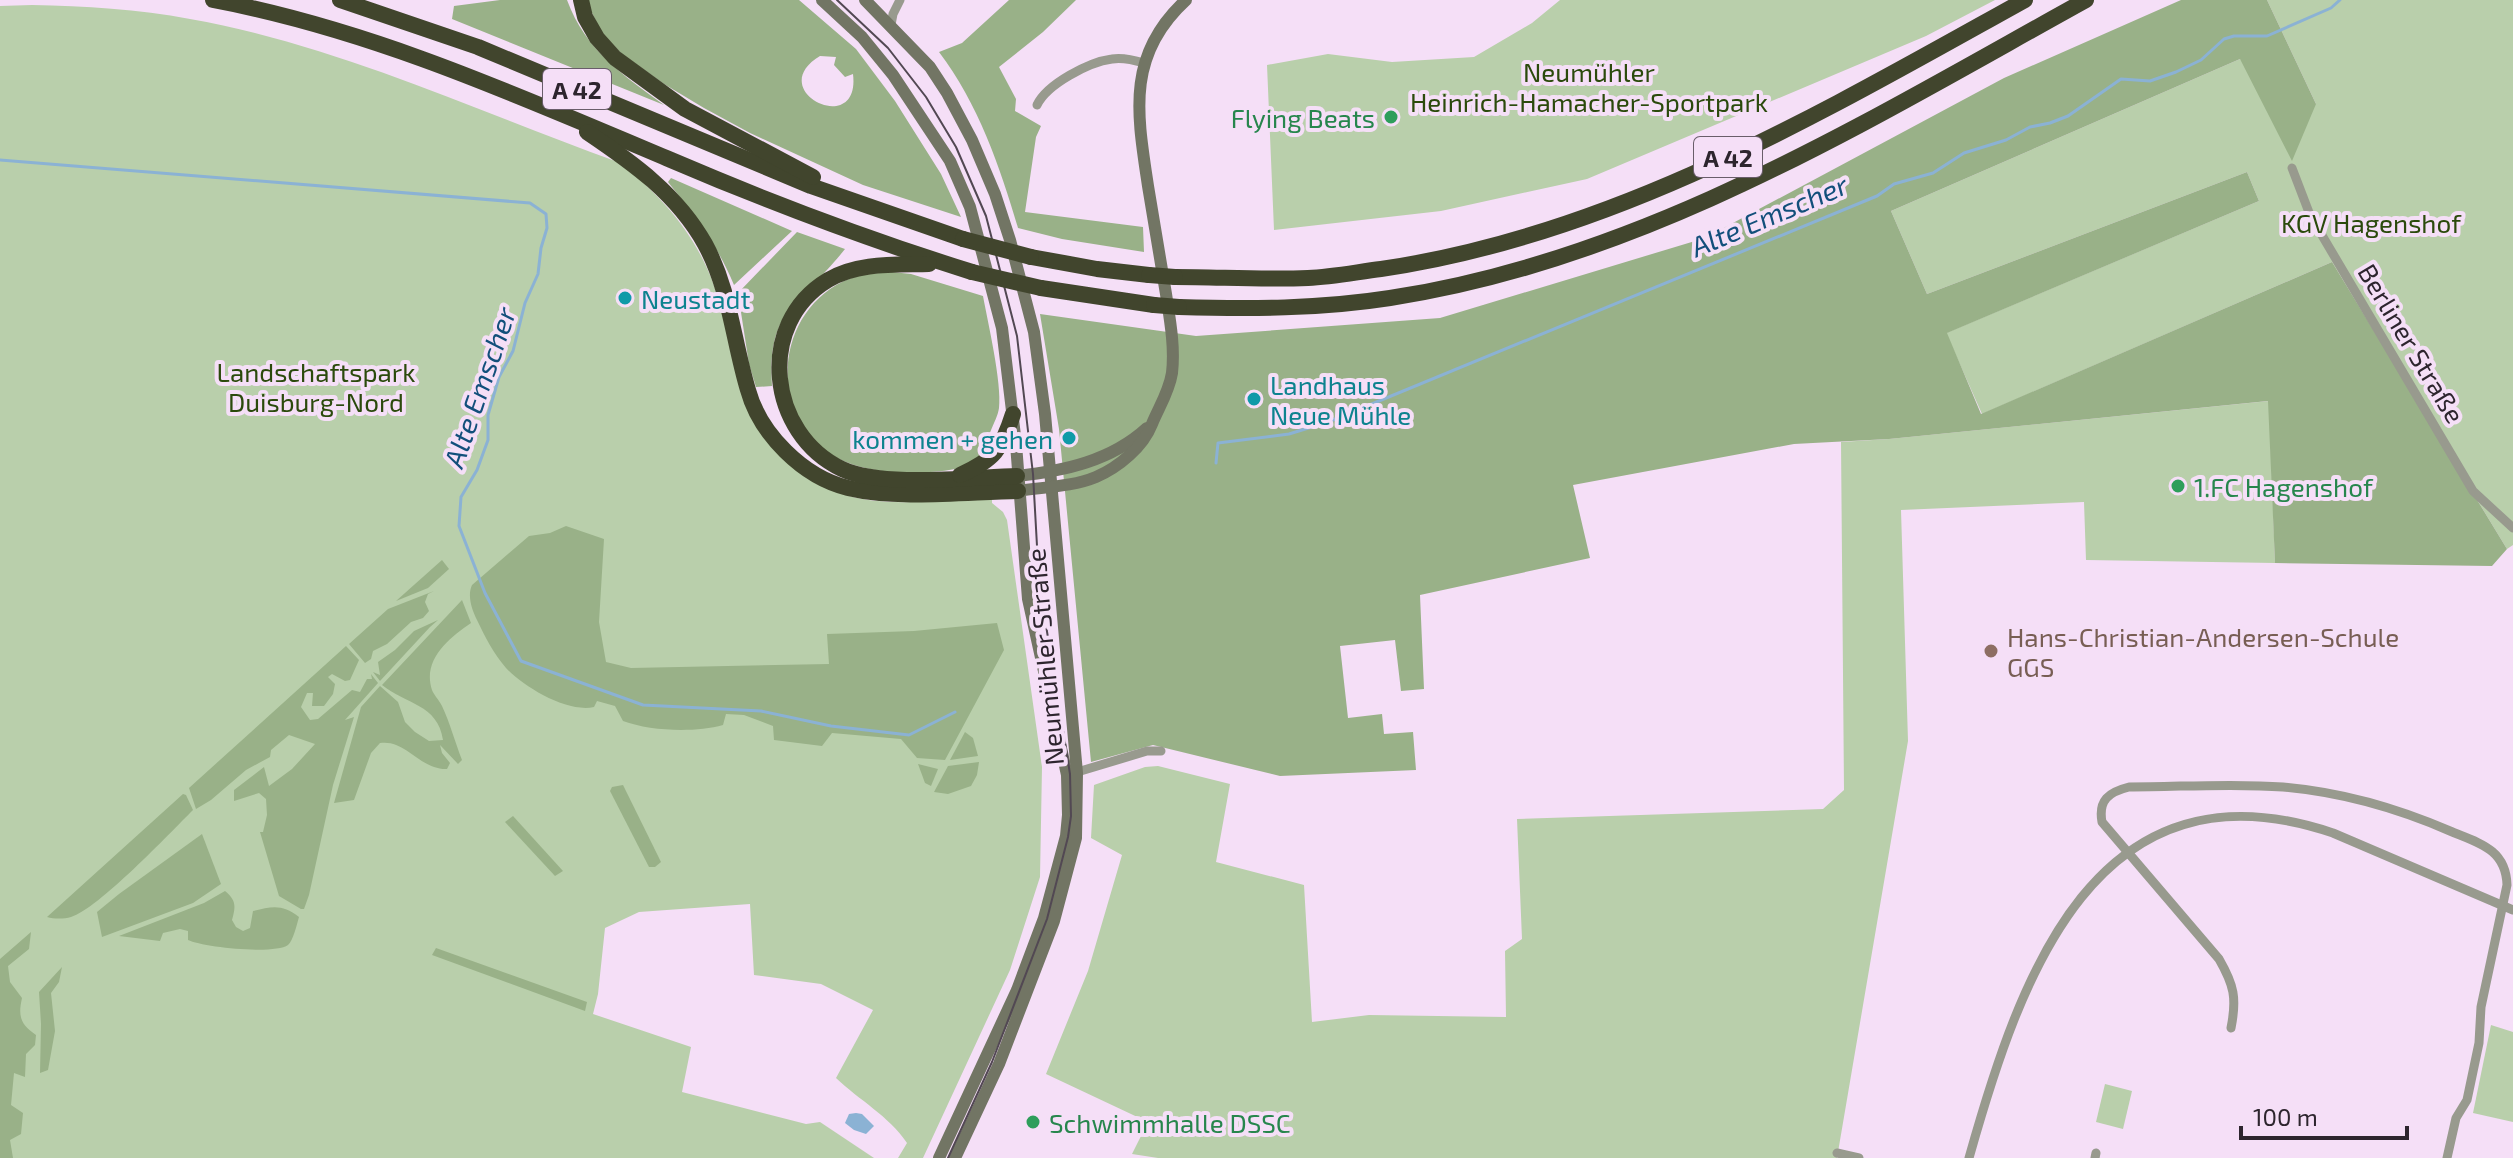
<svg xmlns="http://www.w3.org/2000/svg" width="2513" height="1158" font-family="'Exo 2',sans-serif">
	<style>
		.green { fill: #b9cfab }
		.forest { fill: #99b188; fill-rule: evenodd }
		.water { fill: #8bb2d4 }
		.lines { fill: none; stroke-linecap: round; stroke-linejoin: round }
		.stream { stroke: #8bb2d4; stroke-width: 3 }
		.street { stroke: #989a8e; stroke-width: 9 }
		.secondary { stroke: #727564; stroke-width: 12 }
		.highway { stroke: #41452d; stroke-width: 16 }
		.tram { stroke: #524853; stroke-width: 2 }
		.highway-bridge { stroke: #41452d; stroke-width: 16 }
		.leisure-dot { fill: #2e9e5b; stroke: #f5dff7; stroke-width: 3 }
		.culture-dot { fill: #0f9aa8; stroke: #f5dff7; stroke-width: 3 }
		.education-dot { fill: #8d6e63; stroke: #f5dff7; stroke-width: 3 }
		.labels { text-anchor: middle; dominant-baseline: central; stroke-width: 8; stroke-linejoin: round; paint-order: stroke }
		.shield { fill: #f5dff7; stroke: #695d6a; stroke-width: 2 }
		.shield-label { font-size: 24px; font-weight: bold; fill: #2d252e }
		.park-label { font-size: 26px; fill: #2b4a0c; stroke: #f5dff7 }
		.leisure-label { font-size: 26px; fill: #27864d; stroke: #f5dff7; text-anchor: start }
		.culture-label { font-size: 26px; fill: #0d838f; stroke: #f5dff7; text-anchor: start }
		.street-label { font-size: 26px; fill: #2d252e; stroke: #f5dff7 }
		.education-label { font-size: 26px; fill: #785e54; stroke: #f5dff7; text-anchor: start }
		.water-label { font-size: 28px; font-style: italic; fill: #124f7b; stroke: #f5dff7 }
	</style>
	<rect width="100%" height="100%" fill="#f5dff7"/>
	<!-- green -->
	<g class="green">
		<path d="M 1560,0 L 1995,0 L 1926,36 L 1587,179 L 1441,211 L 1274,230 L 1267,65 L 1328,54 L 1392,62 L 1474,57 L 1532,23 Z"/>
		<path d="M 2267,0 L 2513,0 L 2513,545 L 2507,549 L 2332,262 L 1982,414 L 1946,333 L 2259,201 L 2247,172 L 1927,294 L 1891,211 L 2240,59 L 2316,104 Z"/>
		<path d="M 32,5 C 85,6 138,9 190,19 C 338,45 478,112 618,162 C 660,194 693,231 712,280 C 742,359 727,432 813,478 C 824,484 835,492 846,495 C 892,509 944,498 992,499 L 992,503 L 1003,512 L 1007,520 L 1042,767 L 1040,877 L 1010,970 L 923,1158 L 898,1158 L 907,1143 C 889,1116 859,1100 836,1078 L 873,1010 L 821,984 L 754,975 L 750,904 L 639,912 L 605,928 L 598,994 L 593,1014 L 691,1047 L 682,1092 L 806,1124 L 820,1122 L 874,1158 L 0,1158 L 0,6 Z"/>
		<path d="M 2269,401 L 2275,563 L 2086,560 L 2084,502 L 1901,510 L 1908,741 L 1837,1158 L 1158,1158 L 1132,1154 L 1148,1122 L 1046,1074 L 1088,971 L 1122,855 L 1091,838 L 1094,785 L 1145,767 L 1158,766 L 1230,784 L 1216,862 L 1304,885 L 1312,1022 L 1369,1015 L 1506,1017 L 1505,951 L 1522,939 L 1517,819 L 1823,809 L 1844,790 L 1841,442 L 1889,439 Z"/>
		<path d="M 2491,1025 L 2513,1032 L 2513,1122 L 2473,1113 Z"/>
		<path d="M 2105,1084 L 2132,1091 L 2123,1129 L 2096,1122 Z"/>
	</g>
	<!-- forest -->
	<g class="forest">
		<path d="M 500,0 L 567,0 C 586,51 622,74 664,105 L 452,19 L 454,6 Z"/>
		<path d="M 586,0 L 799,0 L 856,49 L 895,101 L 941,174 L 961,217 L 863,185 L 750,133 L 704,108 L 664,84 L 622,54 L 601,32 ZM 820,56 L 836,57 L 834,65 L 845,77 L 853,74 C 861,139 762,91 820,56 Z"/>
		<path d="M 1009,0 L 1076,0 L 1043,32 L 999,67 L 1016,99 L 1015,111 L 1041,126 L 1036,137 L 1025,212 L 1143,227 L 1144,252 L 1062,239 L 1018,228 C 1000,167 978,103 939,52 L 962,43 Z"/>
		<path d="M 2181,0 L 2267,0 L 2316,104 L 2292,161 L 2240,59 L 1891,211 L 1927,294 L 2247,172 L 2259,201 L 1947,333 L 1981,414 L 2332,262 L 2507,549 L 2492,566 L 2275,563 L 2268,401 L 1889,439 L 1794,444 L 1573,485 L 1590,558 L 1420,595 L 1424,689 L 1401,691 L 1395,640 L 1340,646 L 1348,718 L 1382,714 L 1384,734 L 1413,732 L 1416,770 L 1280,776 L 1153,745 L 1091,762 L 1059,429 L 1040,314 L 1196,336 L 1440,318 L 1705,238 L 2004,78 Z"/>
		<path d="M 671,178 L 792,231 L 734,285 C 718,246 694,214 668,182 Z"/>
		<path d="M 797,232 L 845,249 C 802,304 767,306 772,386 L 756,387 L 749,364 L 738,293 Z"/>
		<path d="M 892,272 L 911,274 L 983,296 C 988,323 1002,383 999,408 C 997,423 982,439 989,455 C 979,459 967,466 955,469 C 922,475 878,475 846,462 C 768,429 769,317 844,281 C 859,274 875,273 892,272 Z"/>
		<path d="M 566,526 L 604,539 L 599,622 L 606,662 L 631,668 L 829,664 L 827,634 L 914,631 L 997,623 L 1004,650 L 945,760 L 917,758 L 901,739 L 832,733 L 822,746 L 774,740 L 773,726 L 744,715 L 726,714 L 723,725 C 694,733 650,731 623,721 L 615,706 L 597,701 L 594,707 C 567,713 524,687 506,668 C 494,654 485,637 477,620 C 472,610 467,596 472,585 L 529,536 L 550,533 Z"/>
		<path d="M 442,560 L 449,569 L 428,588 L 396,601 Z"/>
		<path d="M 434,591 L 428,594 L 425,602 L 429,611 L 423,618 L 411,622 L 387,644 L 373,651 L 371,659 L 365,663 L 349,644 L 388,609 Z"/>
		<path d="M 462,600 L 471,623 C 449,638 422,660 432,690 C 434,695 439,700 442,706 C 450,723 455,742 462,760 L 458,764 L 440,745 L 442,753 L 450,763 L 447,769 C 420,770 406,739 380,743 L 371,753 L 354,800 L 334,803 L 361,707 L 380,686 L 398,702 L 405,722 L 415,732 L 429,741 L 443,740 C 438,704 405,704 382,685 Z"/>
		<path d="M 438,620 L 430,627 L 380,681 L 373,672 L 380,675 L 378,662 L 395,650 L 414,631 Z"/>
		<path d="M 346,646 L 359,660 L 350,680 L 345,681 L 332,674 L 328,677 L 335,684 L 333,694 L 324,706 L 312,706 L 313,693 L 307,693 L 301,707 L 310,720 L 318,719 L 352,690 L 360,692 L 367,679 L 372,679 L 371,674 L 378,683 L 345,720 L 354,717 L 333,785 L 309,895 L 304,909 L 301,909 L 279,896 L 260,832 L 263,832 L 267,815 L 266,799 L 259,793 L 234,801 L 234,790 L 264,767 L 269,786 L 292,769 L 315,744 L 289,735 L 271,750 L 270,757 L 246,770 L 211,800 L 196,809 L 189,788 Z"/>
		<path d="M 965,732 L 973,738 L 978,756 L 950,760 Z"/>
		<path d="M 979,762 L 977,775 L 971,786 L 948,794 L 934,792 L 948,766 Z"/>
		<path d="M 918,764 L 938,769 L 931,786 L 925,783 Z"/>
		<path d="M 623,785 L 661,862 L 655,867 L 649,867 L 610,791 L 612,787 Z"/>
		<path d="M 183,794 L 186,795 L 193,810 C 170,833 98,909 71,917 C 64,919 54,919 47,917 Z"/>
		<path d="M 513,816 L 563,871 L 555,876 L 505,822 Z"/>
		<path d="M 202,834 L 221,884 L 193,903 L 102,937 L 97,912 L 119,894 Z"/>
		<path d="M 225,891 C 236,900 236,906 232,920 L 236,927 L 243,931 L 250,928 L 253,911 C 272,906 283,904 299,917 C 297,924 293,941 288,945 C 274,955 202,947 188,940 L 188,931 L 180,929 L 163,933 L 160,941 L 119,936 L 204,903 Z"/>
		<path d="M 31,932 L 29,949 L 8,966 L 10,982 L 22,998 C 18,1016 20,1024 36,1035 L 35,1045 L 26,1054 L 25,1077 L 14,1073 L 11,1105 L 23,1113 L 21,1134 L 10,1140 L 13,1158 L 0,1158 L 0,959 Z"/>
		<path d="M 436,948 L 587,1002 L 585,1011 L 432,955 Z"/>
		<path d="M 62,967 L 59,982 L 51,993 L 55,1031 L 48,1070 L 40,1073 L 41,1024 L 39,992 Z"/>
	</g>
	<!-- water -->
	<path class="water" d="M 856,1113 L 862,1114 L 874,1126 L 866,1134 L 854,1130 L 845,1123 L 849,1114 Z"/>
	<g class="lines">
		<!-- stream -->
		<g class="stream">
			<path d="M 0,160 L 530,203 L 546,214 L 547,228 L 541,248 L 538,274 L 525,303 L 513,351 L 499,377 L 488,415 L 488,440 L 477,470 L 461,497 L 459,526 L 485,593 L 521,661 L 643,705 L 761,711 L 831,726 L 909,735 L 955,712"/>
			<path d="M 1216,463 L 1218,443 L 1289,434 L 1328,422 L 1877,196 L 1894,184 L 1933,173 L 1964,153 L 2006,140 L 2030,127 L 2050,123 L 2068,116 L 2121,79 L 2150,81 L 2176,72 L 2201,60 L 2224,39 L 2234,36 L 2267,36 L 2331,8 L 2340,0"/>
		</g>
		<!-- street -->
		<g class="street">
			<path d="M 891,25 L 893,14 L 900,0"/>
			<path d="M 1037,105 C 1047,84 1089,62 1112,59 C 1123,57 1134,60 1144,63"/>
			<path d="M 2292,168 L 2310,215 L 2473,491 L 2513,528"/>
			<path d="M 1074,773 L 1147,751 L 1161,751"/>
			<path d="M 2231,1028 C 2237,998 2234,985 2219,959 L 2102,822 C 2098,800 2109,792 2129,787 C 2180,787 2233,783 2283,787 C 2341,792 2397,808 2450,831 C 2479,843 2506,849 2507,885 L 2481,1007 L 2479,1043 L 2467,1100 L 2456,1118 L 2447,1158"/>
			<path d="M 1837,1153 L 1859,1158"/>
			<path d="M 1969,1158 C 2020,977 2096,753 2333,833 L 2513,910"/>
			<path d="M 2095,1158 L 2096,1153"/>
		</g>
		<!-- secondary -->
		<g class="secondary">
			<path d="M 822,0 L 862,37 L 893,75 L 950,161 L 970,207 L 1002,328 L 1016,444 L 1028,599 L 1067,775 L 1068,815 L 1066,836 L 1044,918 L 1017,990 L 939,1158"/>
			<path d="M 865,0 L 930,67 L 947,93 L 972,140 L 995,194 L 1010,240 L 1034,332 L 1045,414 L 1077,773 L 1076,838 L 1054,921 L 999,1064 L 955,1158"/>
			<path d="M 1017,476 C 1064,471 1111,461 1147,428"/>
			<path d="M 1018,491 C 1043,487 1072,487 1096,477 C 1119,467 1143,447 1152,424 C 1159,407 1169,392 1172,373 C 1175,347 1170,320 1166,294 C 1160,258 1154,222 1148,186 C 1137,113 1126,55 1186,0"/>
		</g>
		<!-- highway -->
		<g class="highway">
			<path d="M 213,0 C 373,30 521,97 671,160 C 769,202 870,240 972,272"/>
			<path d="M 340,0 L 478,47 L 811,186 L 963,239"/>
			<path d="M 581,0 L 585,17 L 597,38 L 615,58 L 685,109 L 813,177"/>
			<path d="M 587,132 C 633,163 677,194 705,244 C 730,290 733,340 748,390 C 760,434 803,477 848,488 C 898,500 966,492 1018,491"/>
			<path d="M 1031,257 L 1097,269 L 1149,275"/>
			<path d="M 929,264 C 896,265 858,262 828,280 C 755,324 768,434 842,469 C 882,488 972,477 1017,476"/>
			<path d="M 1175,277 C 1219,277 1264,280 1308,278 C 1332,277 1357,272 1381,269 C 1615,235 1821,113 2025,0"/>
			<path d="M 1041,288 L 1154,305"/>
			<path d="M 1179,307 C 1250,309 1320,309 1390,298 C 1645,259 1865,122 2086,0"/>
			<path d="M 960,475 C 994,460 1002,449 1013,414"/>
		</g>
		<!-- tram -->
		<path class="tram" d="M 837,0 L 888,48 L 926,97 L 956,147 L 986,216 L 1017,336 L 1033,474 L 1039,582 L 1070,774 L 1071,816 L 1068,837 L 1047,919 L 992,1062 L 948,1158"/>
		<!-- highway-bridge -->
		<g class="highway-bridge">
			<path d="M 963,239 L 1031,257"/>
			<path d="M 972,272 L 1041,288"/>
			<path d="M 1149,275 L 1175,277"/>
			<path d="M 1154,305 L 1179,307"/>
		</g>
	</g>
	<!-- markers -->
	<g class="leisure-dot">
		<circle cx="1391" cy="117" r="8"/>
		<circle cx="2178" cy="486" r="8"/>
		<circle cx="1033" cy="1122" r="8"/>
	</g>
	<g class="culture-dot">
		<circle cx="625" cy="298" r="8"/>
		<circle cx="1254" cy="399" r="8"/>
		<circle cx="1069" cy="438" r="8"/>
	</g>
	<circle class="education-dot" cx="1991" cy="651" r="8"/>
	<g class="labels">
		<!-- shield labels -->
		<g class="shield">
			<rect x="543" y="69" width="68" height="40" rx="6"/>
			<rect x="1694" y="137" width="68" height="40" rx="6"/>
		</g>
		<g class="shield-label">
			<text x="577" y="89">A 42</text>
			<text x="1728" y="157">A 42</text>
		</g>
		<!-- park labels -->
		<g class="park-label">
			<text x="1589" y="71">Neumühler<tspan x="1589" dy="30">Heinrich-Hamacher-Sportpark</tspan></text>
			<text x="2371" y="222">KGV Hagenshof</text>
			<text x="316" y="371">Landschaftspark<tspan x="316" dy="30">Duisburg-Nord</tspan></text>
		</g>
		<!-- leisure labels -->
		<g class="leisure-label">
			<text x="1375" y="117" text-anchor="end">Flying Beats</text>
			<text x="2194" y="486">1.FC Hagenshof</text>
			<text x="1049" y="1122">Schwimmhalle DSSC</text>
		</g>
		<!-- culture labels -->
		<g class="culture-label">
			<text x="641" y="298">Neustadt</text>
			<text x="1270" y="384">Landhaus<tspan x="1270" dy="30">Neue Mühle</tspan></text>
			<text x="1053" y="438" text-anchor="end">kommen + gehen</text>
		</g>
		<!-- street labels -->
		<g class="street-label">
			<text transform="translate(2412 343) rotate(59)">Berliner Straße</text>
			<text transform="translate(1044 657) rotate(-95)">Neumühler Straße</text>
		</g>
		<!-- education labels -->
		<g class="education-label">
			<text x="2007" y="636">Hans-Christian-Andersen-Schule<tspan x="2007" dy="30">GGS</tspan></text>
		</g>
		<!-- water labels -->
		<g class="water-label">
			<text transform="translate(1769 215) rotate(-23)">Alte Emscher</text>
			<text transform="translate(479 387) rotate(-71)">Alte Emscher</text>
		</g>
	</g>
	<!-- scale -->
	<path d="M2241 1126v12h166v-12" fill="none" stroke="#2d252e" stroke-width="4"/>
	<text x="2253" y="1126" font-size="24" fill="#2d252e" stroke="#f5dff7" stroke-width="6" paint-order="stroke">100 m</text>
</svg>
